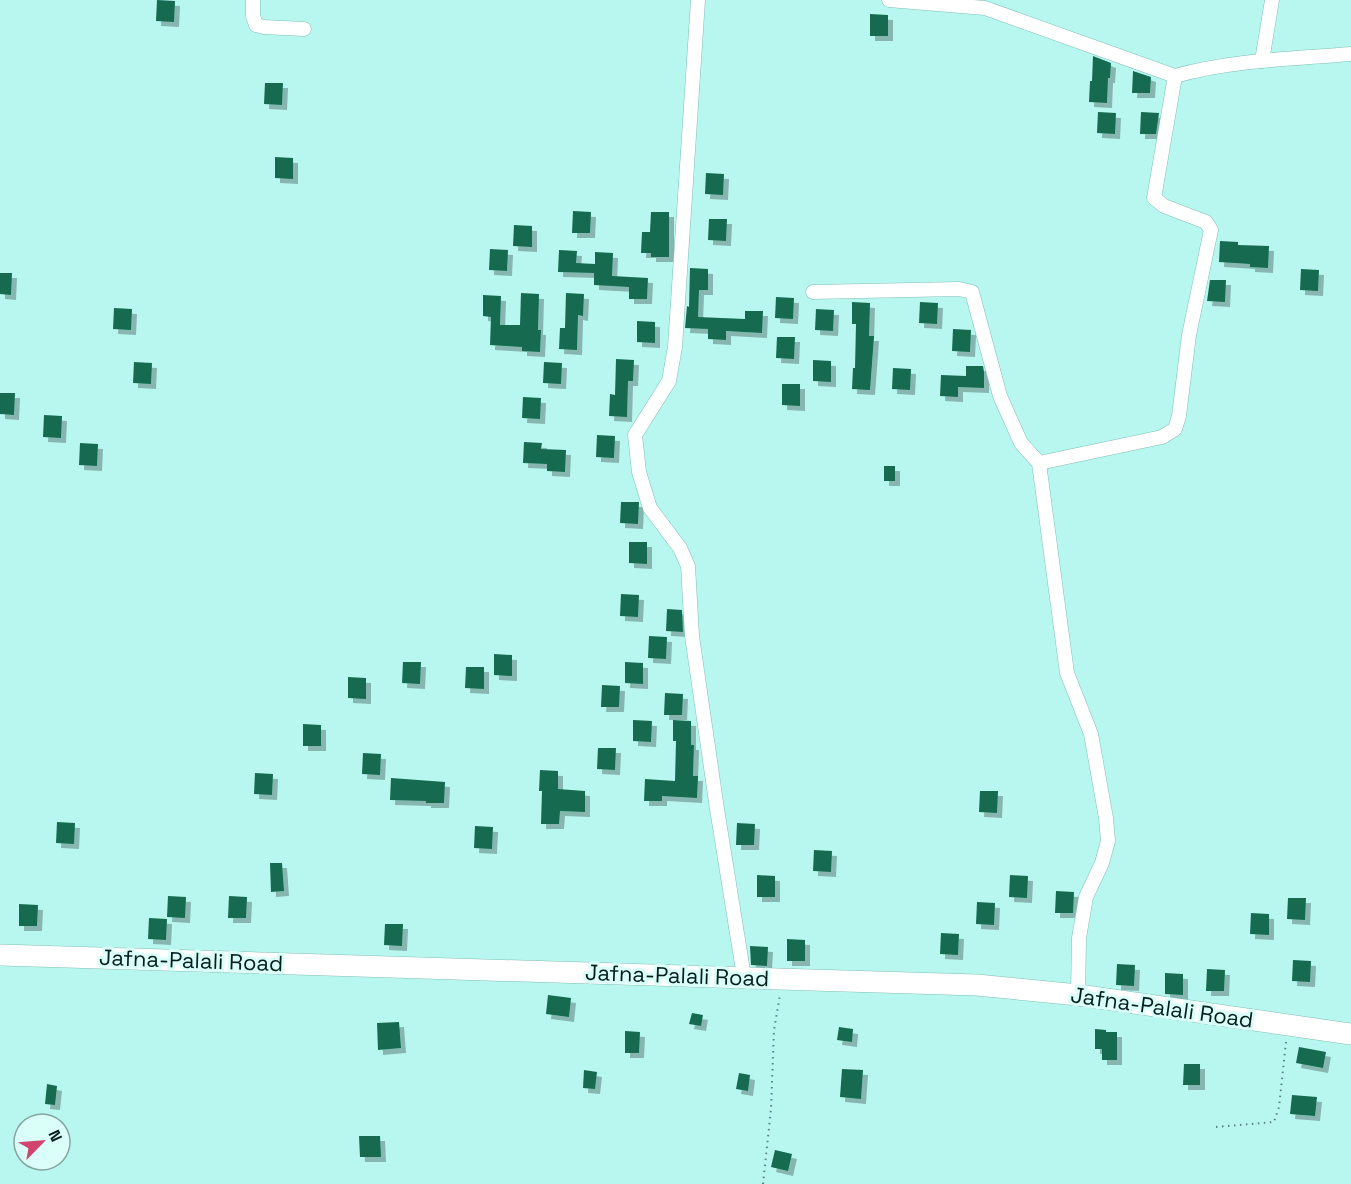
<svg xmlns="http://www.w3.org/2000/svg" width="1351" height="1184" font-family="'Space Grotesk',sans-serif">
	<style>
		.building { fill: #146b4f; filter: url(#shadow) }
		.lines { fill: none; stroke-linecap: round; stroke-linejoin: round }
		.street-casing { stroke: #81beb6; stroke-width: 15 }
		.primary-casing { stroke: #81beb6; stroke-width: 22 }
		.path { stroke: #59847f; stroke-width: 2; stroke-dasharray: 1.5 4.5; stroke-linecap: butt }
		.street { stroke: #fff; stroke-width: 14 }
		.primary { stroke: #fff; stroke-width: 21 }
		.labels { text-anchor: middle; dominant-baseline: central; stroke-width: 6; stroke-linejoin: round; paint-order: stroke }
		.street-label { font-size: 22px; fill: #041e1b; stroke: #dafff9 }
	</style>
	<defs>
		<filter id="shadow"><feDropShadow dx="5" dy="5" stdDeviation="0" flood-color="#0004"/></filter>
	</defs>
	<rect width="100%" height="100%" fill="#b8f7ef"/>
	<!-- building -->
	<g class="building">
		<path d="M 157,0 L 175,1 L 174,22 L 156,21 Z"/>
		<path d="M 870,14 L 888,15 L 888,36 L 870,36 Z"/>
		<path d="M 1093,56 L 1111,63 L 1110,78 L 1108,78 L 1107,103 L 1089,102 L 1090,81 L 1092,81 Z"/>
		<path d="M 1133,71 L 1151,77 L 1150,93 L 1132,93 Z"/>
		<path d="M 265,83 L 283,83 L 282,105 L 264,104 Z"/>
		<path d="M 1098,112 L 1116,113 L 1115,134 L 1097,133 Z"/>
		<path d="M 1141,112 L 1159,113 L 1156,134 L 1140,134 Z"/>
		<path d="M 275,157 L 293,158 L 293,179 L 275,178 Z"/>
		<path d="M 706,173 L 724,174 L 723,195 L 705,194 Z"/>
		<path d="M 573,211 L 591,212 L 590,233 L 572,233 Z"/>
		<path d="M 651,212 L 669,212 L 669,257 L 651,257 L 651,253 L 641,253 L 642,232 L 650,232 Z"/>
		<path d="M 709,219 L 727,219 L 726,241 L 708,240 Z"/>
		<path d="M 514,225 L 532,226 L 532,247 L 513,246 Z"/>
		<path d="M 1220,241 L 1238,242 L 1238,245 L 1269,246 L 1268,268 L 1250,267 L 1250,264 L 1219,262 Z"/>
		<path d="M 490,249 L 508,250 L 507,271 L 489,270 Z"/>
		<path d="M 559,250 L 577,251 L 576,263 L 595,264 L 595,252 L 613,253 L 612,276 L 648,278 L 647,299 L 629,299 L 629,287 L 594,285 L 594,273 L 558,272 Z"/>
		<path d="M 690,268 L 708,269 L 708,290 L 699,290 L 698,317 L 745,319 L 745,311 L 763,311 L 762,333 L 726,331 L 726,340 L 708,339 L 708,329 L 685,328 L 687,306 L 689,307 Z"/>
		<path d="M 1301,269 L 1319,270 L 1318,291 L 1300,290 Z"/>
		<path d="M 0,273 L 12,273 L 11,295 L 0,294 Z"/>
		<path d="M 1210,280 L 1226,280 L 1225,302 L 1207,301 Z"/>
		<path d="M 521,293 L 539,294 L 538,330 L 541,330 L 540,352 L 522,351 L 522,347 L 490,345 L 491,317 L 483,316 L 483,295 L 501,296 L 500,325 L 520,325 Z"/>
		<path d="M 566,293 L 584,294 L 583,316 L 578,315 L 577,350 L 559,349 L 560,328 L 565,328 Z"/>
		<path d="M 776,297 L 794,298 L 793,319 L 775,318 Z"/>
		<path d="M 852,302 L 870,303 L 869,336 L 874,336 L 870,390 L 852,389 L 853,368 L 855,368 L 856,324 L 852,324 Z"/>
		<path d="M 920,302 L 938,303 L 937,324 L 919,323 Z"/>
		<path d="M 114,308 L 132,309 L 131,330 L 113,329 Z"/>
		<path d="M 816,309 L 834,310 L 833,331 L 815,330 Z"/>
		<path d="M 637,321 L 655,322 L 655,343 L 637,342 Z"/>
		<path d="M 953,329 L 971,330 L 970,352 L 952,351 Z"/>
		<path d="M 777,337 L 795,337 L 794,359 L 776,358 Z"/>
		<path d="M 616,359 L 634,360 L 633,381 L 628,381 L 627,417 L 609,416 L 610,394 L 615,395 Z"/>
		<path d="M 813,360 L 831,361 L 831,382 L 813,381 Z"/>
		<path d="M 134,362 L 152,363 L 151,384 L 133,383 Z"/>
		<path d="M 544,362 L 562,363 L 561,384 L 543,383 Z"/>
		<path d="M 966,366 L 983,366 L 984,372 L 984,388 L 958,387 L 958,397 L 940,396 L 941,375 L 966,376 Z"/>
		<path d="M 893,368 L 911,369 L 910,390 L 892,389 Z"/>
		<path d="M 782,384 L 800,384 L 800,406 L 782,405 Z"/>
		<path d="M 0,393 L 15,393 L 14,415 L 0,414 Z"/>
		<path d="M 523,397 L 541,398 L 540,419 L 522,418 Z"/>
		<path d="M 44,415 L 62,416 L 61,438 L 43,437 Z"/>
		<path d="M 597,435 L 615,436 L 614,458 L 596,457 Z"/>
		<path d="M 524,442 L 542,443 L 541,449 L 566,450 L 565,472 L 547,471 L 547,464 L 523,463 Z"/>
		<path d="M 80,443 L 98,444 L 97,466 L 79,465 Z"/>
		<rect x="884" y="466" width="11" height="15"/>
		<path d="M 621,502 L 639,502 L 638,524 L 620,523 Z"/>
		<path d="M 629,542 L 647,542 L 647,564 L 629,563 Z"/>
		<path d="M 621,594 L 639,595 L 638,617 L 620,616 Z"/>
		<path d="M 667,609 L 682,610 L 683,632 L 666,631 Z"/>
		<path d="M 649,636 L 667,637 L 666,659 L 648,658 Z"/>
		<path d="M 494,654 L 512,655 L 512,676 L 494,675 Z"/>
		<path d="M 403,662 L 421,662 L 420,684 L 402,683 Z"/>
		<path d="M 625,662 L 643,663 L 643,684 L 625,683 Z"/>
		<path d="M 466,667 L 484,667 L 484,689 L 465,688 Z"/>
		<path d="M 348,677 L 366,678 L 366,699 L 348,698 Z"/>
		<path d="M 602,685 L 620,686 L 619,707 L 601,707 Z"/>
		<path d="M 665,693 L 683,694 L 682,715 L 664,715 Z"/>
		<path d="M 633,720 L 652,721 L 651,742 L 633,741 Z"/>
		<path d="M 673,720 L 691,721 L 691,745 L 694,745 L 693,776 L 698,776 L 697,798 L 662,796 L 662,801 L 644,801 L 645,779 L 675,781 L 676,741 L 673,741 Z"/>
		<path d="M 303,724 L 321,725 L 321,746 L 303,746 Z"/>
		<path d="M 598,748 L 616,748 L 615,770 L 597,769 Z"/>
		<path d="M 363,753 L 381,754 L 380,775 L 362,774 Z"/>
		<path d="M 540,770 L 558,771 L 558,789 L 585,791 L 585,812 L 560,811 L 559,824 L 541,824 L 542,791 L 539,791 Z"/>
		<path d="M 255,773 L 273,774 L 272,795 L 254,794 Z"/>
		<path d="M 391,778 L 445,782 L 444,803 L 426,803 L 426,801 L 390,800 Z"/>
		<path d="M 980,791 L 998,791 L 997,813 L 979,812 Z"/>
		<path d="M 57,822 L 75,823 L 74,844 L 56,843 Z"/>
		<path d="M 737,823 L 755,824 L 754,845 L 736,845 Z"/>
		<path d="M 475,826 L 493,827 L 492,849 L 474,848 Z"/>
		<path d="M 814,850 L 832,851 L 831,872 L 813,871 Z"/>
		<path d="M 270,863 L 282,863 L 284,891 L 271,892 Z"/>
		<path d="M 757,875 L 775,876 L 775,897 L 757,897 Z"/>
		<path d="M 1010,875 L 1028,876 L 1027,898 L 1009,897 Z"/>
		<path d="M 1056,891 L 1074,892 L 1073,913 L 1055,913 Z"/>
		<path d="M 168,896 L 186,897 L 185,918 L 167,917 Z"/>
		<path d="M 229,896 L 247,897 L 246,918 L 228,918 Z"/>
		<path d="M 1288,898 L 1306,898 L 1305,920 L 1287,919 Z"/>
		<path d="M 977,902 L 995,903 L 994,925 L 976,924 Z"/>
		<path d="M 19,904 L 38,905 L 37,926 L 19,926 Z"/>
		<path d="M 1251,913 L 1269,914 L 1269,935 L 1250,934 Z"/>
		<path d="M 149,918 L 167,919 L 166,940 L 148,939 Z"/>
		<path d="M 385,924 L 403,924 L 402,946 L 384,945 Z"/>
		<path d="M 941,933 L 959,934 L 958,955 L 940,954 Z"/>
		<path d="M 787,939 L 805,940 L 805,961 L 787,961 Z"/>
		<path d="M 750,946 L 768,947 L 767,966 L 751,965 Z"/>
		<path d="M 1293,960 L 1311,961 L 1310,982 L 1292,981 Z"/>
		<path d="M 1117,964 L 1135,965 L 1134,986 L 1116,985 Z"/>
		<path d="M 1207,969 L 1225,970 L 1224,991 L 1206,991 Z"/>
		<path d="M 1165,973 L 1183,974 L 1183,995 L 1165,994 Z"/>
		<path d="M 548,995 L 571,998 L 569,1017 L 546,1014 Z"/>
		<path d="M 692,1013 L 703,1015 L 701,1026 L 689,1024 Z"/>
		<path d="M 399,1022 L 401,1048 L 378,1050 L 377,1023 Z"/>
		<path d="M 839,1027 L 853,1029 L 852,1042 L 837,1040 Z"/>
		<path d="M 1095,1029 L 1106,1030 L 1106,1032 L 1117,1032 L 1117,1060 L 1102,1060 L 1102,1049 L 1095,1049 Z"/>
		<path d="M 625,1031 L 640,1032 L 639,1053 L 625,1053 Z"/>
		<path d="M 1299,1047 L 1326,1052 L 1323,1068 L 1296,1063 Z"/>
		<path d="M 1184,1064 L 1200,1064 L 1200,1085 L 1183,1085 Z"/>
		<path d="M 842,1069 L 863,1070 L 861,1099 L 840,1097 Z"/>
		<path d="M 584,1070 L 597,1072 L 595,1089 L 583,1088 Z"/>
		<path d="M 739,1073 L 750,1075 L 748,1091 L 736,1089 Z"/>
		<path d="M 47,1084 L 57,1086 L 55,1105 L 45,1104 Z"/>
		<path d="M 1292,1095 L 1317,1097 L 1315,1116 L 1290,1114 Z"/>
		<path d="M 359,1136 L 380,1136 L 381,1157 L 360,1157 Z"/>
		<path d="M 775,1150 L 792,1154 L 788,1171 L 771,1167 Z"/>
	</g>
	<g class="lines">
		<defs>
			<g id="street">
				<path d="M 253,0 L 253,16 L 256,25 L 264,27 L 304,29"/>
				<path d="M 698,0 L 675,347 L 669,381 L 635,435 L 639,472 L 650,508 L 680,548 L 688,566 L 692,636 L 717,809 L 744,977"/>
				<path d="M 889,0 L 985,8 L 1175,76 C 1232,60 1292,59 1351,54"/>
				<path d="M 1262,61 L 1272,0"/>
				<path d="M 813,292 L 959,289 L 972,292 L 1000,396 L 1021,443 L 1039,463 L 1067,673 L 1091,734 L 1106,818 L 1108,841 L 1102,863 L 1086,897 L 1079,938 L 1078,995"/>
				<path d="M 1039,463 L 1162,437 L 1175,429 L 1179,416 L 1189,335 L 1211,230 L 1206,222 L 1164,206 L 1154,198 L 1175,76"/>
			</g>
			<path id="primary" d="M 0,955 L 977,985 L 1078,995 L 1351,1034"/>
		</defs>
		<!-- street casing -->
		<use href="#street" class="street-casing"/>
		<!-- primary casing -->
		<use href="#primary" class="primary-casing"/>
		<!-- path -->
		<g class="path">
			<path d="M 1216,1127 L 1274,1122 L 1279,1107 L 1286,1042"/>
			<path d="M 763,1184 L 771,1109 L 774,1030 L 780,995"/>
		</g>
		<!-- street -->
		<use href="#street" class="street"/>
		<!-- primary -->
		<use href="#primary" class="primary"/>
	</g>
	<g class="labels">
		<!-- street labels -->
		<g class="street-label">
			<text transform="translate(191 960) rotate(2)">Jafna-Palali Road</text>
			<text transform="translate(677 975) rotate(2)">Jafna-Palali Road</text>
			<text transform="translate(1162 1007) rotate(8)">Jafna-Palali Road</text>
		</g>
	</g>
	<!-- north arrow -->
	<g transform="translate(42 1142) rotate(65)"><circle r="28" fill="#dafff9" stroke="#84a5a0" stroke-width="1.5"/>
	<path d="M0-4.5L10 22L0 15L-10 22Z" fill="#d24470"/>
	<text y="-9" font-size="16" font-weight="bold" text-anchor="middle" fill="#041e1b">N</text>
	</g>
</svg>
